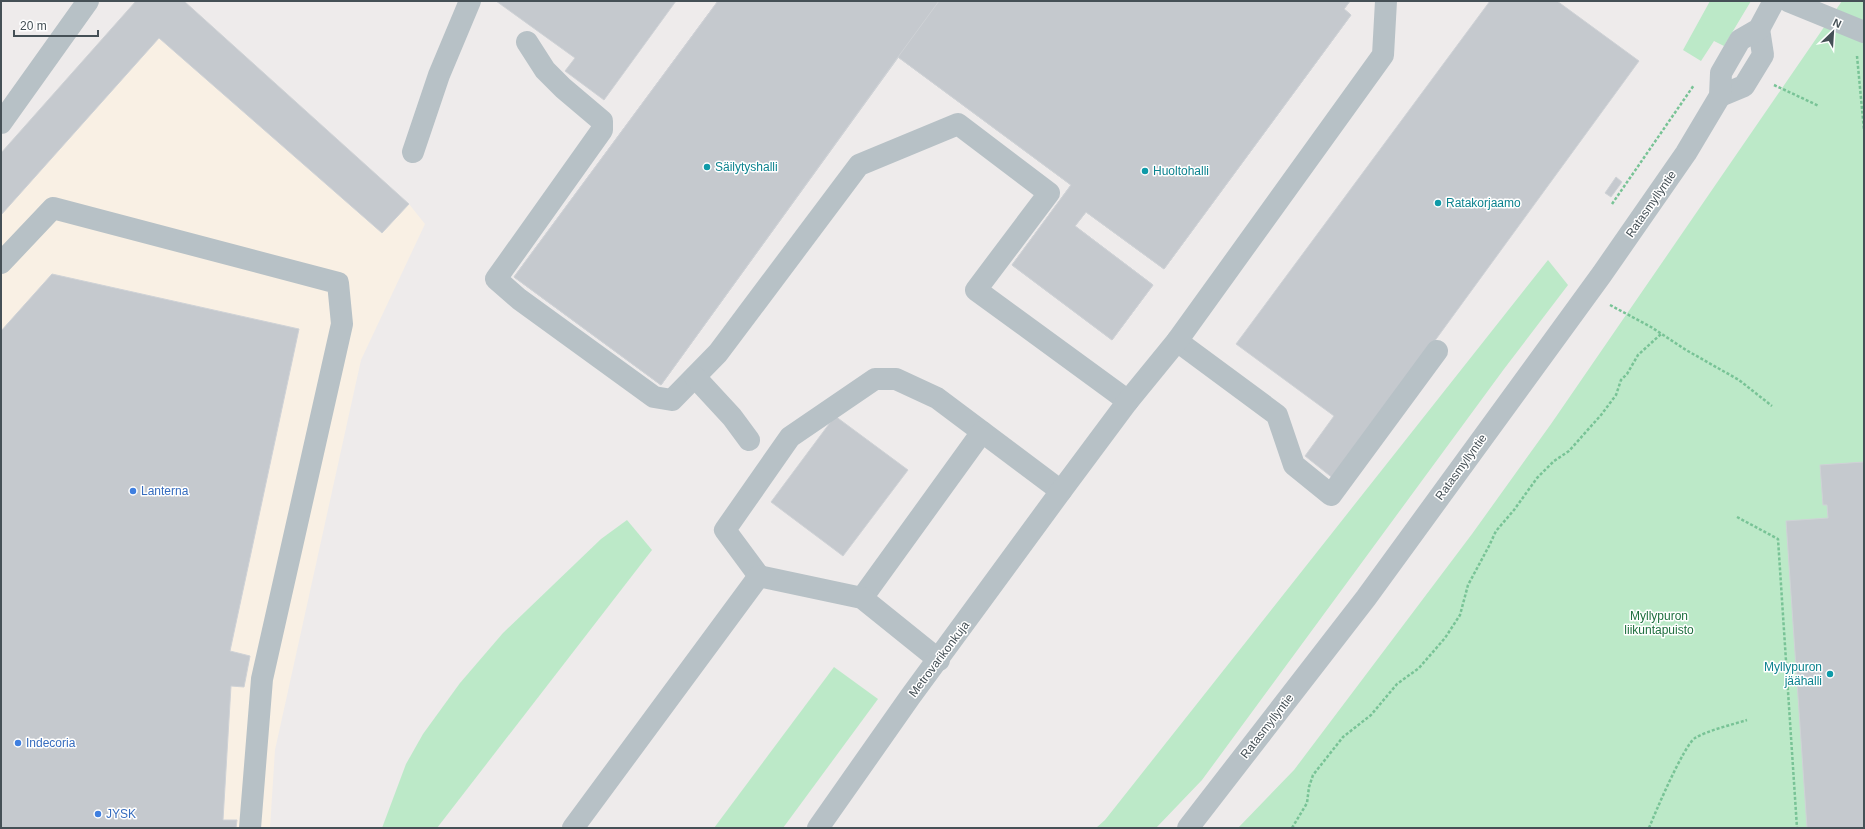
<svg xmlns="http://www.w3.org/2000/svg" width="1865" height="829" font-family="Arial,sans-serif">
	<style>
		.commercial { fill: #f9f0e4 }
		.green { fill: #bce9c8 }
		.building { fill: #c5c9ce; stroke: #cfd2d6 }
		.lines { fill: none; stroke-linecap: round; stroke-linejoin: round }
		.path { stroke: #78c396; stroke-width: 2.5; stroke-dasharray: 3 2; stroke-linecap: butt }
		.minor { stroke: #b7c1c6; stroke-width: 22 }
		.culture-dot { fill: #0f9aa8; stroke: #fff; stroke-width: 1.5 }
		.shop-dot { fill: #3f7fe0; stroke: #fff; stroke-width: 1.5 }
		.labels { text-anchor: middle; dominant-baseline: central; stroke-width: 3; stroke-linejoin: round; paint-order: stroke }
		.culture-label { font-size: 12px; fill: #0d838f; stroke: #fff; text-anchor: start }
		.street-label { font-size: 12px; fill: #455056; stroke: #fff }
		.shop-label { font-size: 12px; fill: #366cbe; stroke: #fff; text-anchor: start }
		.park-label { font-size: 12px; fill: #1e6f3e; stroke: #fff }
	</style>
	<rect width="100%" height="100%" fill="#eeebeb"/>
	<!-- commercial -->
	<path class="commercial" d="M 136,1 L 184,1 L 409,204 L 425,224 L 361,360 L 275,750 L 270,828 L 1,828 L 1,153 Z"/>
	<!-- green -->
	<g class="green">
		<path d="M 1710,1 L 1751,1 L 1724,46 L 1714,41 L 1701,61 L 1683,50 Z"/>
		<path d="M 1842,1 L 1864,1 L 1864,828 L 1238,828 L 1294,770 L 1472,534 L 1551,424 Z"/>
		<path d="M 1548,260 L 1568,285 L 1504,369 L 1202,780 L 1156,828 L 1096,828 L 1105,820 Z"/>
		<path d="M 627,520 L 652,550 L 437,828 L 382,828 L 406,764 L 423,734 L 460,683 L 503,633 L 601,539 Z"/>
		<path d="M 834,667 L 878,699 L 783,828 L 714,828 Z"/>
	</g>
	<!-- building -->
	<g class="building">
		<path d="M 136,1 L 184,1 L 409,204 L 382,233 L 159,38 L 1,215 L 1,153 Z"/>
		<path d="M 496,1 L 676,1 L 604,100 L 565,71 L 575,58 Z"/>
		<path d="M 718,1 L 939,1 L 661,385 L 514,277 Z"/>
		<path d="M 718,1 L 1350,1 L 1344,9 L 1351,15 L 1164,269 L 1086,212 L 1075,226 L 1153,285 L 1112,340 L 1012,265 L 1071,185 L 898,57 L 661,385 L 514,277 Z"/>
		<path d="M 939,1 L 1350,1 L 1344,9 L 1351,15 L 1164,269 L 1086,212 L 1075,226 L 1153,285 L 1112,340 L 1012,265 L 1071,185 L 898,57 Z"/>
		<path d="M 1490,1 L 1557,1 L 1639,61 L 1334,479 L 1305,456 L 1334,416 L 1236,344 Z"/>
		<path d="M 1616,177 L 1622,182 L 1611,197 L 1605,193 Z"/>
		<path d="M 52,274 L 299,329 L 230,651 L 250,656 L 244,687 L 231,686 L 223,820 L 237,820 L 236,828 L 1,828 L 1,331 Z"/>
		<path d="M 835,416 L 908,470 L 843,556 L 771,502 Z"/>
		<path d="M 1864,462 L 1864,828 L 1807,828 L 1786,521 L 1828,518 L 1827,505 L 1823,505 L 1820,465 Z"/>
	</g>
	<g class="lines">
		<!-- path -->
		<g class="path">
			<path d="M 1857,56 L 1864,130"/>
			<path d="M 1774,85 L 1819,106"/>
			<path d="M 1612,204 L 1694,85"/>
			<path d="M 1610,305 L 1651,327 L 1686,350 L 1739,380 L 1772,406"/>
			<path d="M 1737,517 L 1778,539 L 1797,828"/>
			<path d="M 1292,828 L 1307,803 L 1309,787 L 1313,775 L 1343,737 L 1371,715 L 1397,684 L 1419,668 L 1445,638 L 1460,615 L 1468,585 L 1489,546 L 1496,531 L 1514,510 L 1537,478 L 1554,461 L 1569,451 L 1601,415 L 1616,395 L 1621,380 L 1627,374 L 1638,355 L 1661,334"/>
			<path d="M 1649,828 C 1655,813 1684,745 1695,738 C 1709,730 1731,725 1747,720"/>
		</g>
		<!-- minor -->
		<g class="minor">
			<path d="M 1788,1 L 1864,32"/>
			<path d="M 527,42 L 545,70 L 563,88 L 602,121 L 602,130 L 496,279 L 519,299 L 654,397 L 672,400 L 718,353 L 859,165 L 958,124 L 1049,193 L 976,290 L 1128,401"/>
			<path d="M 1720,96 L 1744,86 L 1763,55 L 1759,29"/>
			<path d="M 1,123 L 88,1"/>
			<path d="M 413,152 L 439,75 L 470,1"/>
			<path d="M 1,263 L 53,208 L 338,283 L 342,324 L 262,679 L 250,828"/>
			<path d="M 1177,341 L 1277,415 L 1294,465 L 1331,495 L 1437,351"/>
			<path d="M 695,377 L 732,417 L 749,440"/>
			<path d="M 759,576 L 725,530 L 790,437 L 875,379 L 896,379 L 937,398 L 1061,491"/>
			<path d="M 862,598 L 982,432"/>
			<path d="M 573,828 L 759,576 L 862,598 L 939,660"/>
			<path d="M 818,828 L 910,697 L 1061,491 L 1128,401 L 1177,341 L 1383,55 L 1386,1"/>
			<path d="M 1188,828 L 1366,598 L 1602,274 L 1686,153 L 1720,96 L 1721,73 L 1740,40 L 1759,29 L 1774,1"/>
		</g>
	</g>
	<!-- markers -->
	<g class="culture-dot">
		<circle cx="707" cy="167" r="4"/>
		<circle cx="1145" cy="171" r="4"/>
		<circle cx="1438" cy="203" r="4"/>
		<circle cx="1830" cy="674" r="4"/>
	</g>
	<g class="shop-dot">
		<circle cx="133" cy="491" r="4"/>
		<circle cx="18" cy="743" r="4"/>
		<circle cx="98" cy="814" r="4"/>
	</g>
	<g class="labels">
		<!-- culture labels -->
		<g class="culture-label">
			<text x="715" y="167">Säilytyshalli</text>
			<text x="1153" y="171">Huoltohalli</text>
			<text x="1446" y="203">Ratakorjaamo</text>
			<text x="1822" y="667" text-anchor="end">Myllypuron<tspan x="1822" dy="14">jäähalli</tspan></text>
		</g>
		<!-- street labels -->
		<g class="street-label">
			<text transform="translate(1651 204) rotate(-55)">Ratasmyllyntie</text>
			<text transform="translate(1461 467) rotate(-54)">Ratasmyllyntie</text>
			<text transform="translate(939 659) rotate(-53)">Metrovarikonkuja</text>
			<text transform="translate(1267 726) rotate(-52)">Ratasmyllyntie</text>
		</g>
		<!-- shop labels -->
		<g class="shop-label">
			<text x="141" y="491">Lanterna</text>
			<text x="26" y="743">Indecoria</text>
			<text x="106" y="814">JYSK</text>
		</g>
		<!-- park labels -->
		<g class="park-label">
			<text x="1659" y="616">Myllypuron<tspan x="1659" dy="14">liikuntapuisto</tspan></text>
		</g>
	</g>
	<!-- border -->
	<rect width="1865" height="829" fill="none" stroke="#455056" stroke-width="4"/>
	<!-- north arrow -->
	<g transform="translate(1833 32) rotate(25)" stroke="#ffffff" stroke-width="3" paint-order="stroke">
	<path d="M0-3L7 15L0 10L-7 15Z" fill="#455056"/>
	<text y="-6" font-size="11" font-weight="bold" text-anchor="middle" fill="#455056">N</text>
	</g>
	<!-- scale -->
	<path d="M14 30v6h84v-6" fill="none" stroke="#455056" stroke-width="2"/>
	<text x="20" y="30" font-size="12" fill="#455056" stroke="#ffffff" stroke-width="3" paint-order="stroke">20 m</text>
</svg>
